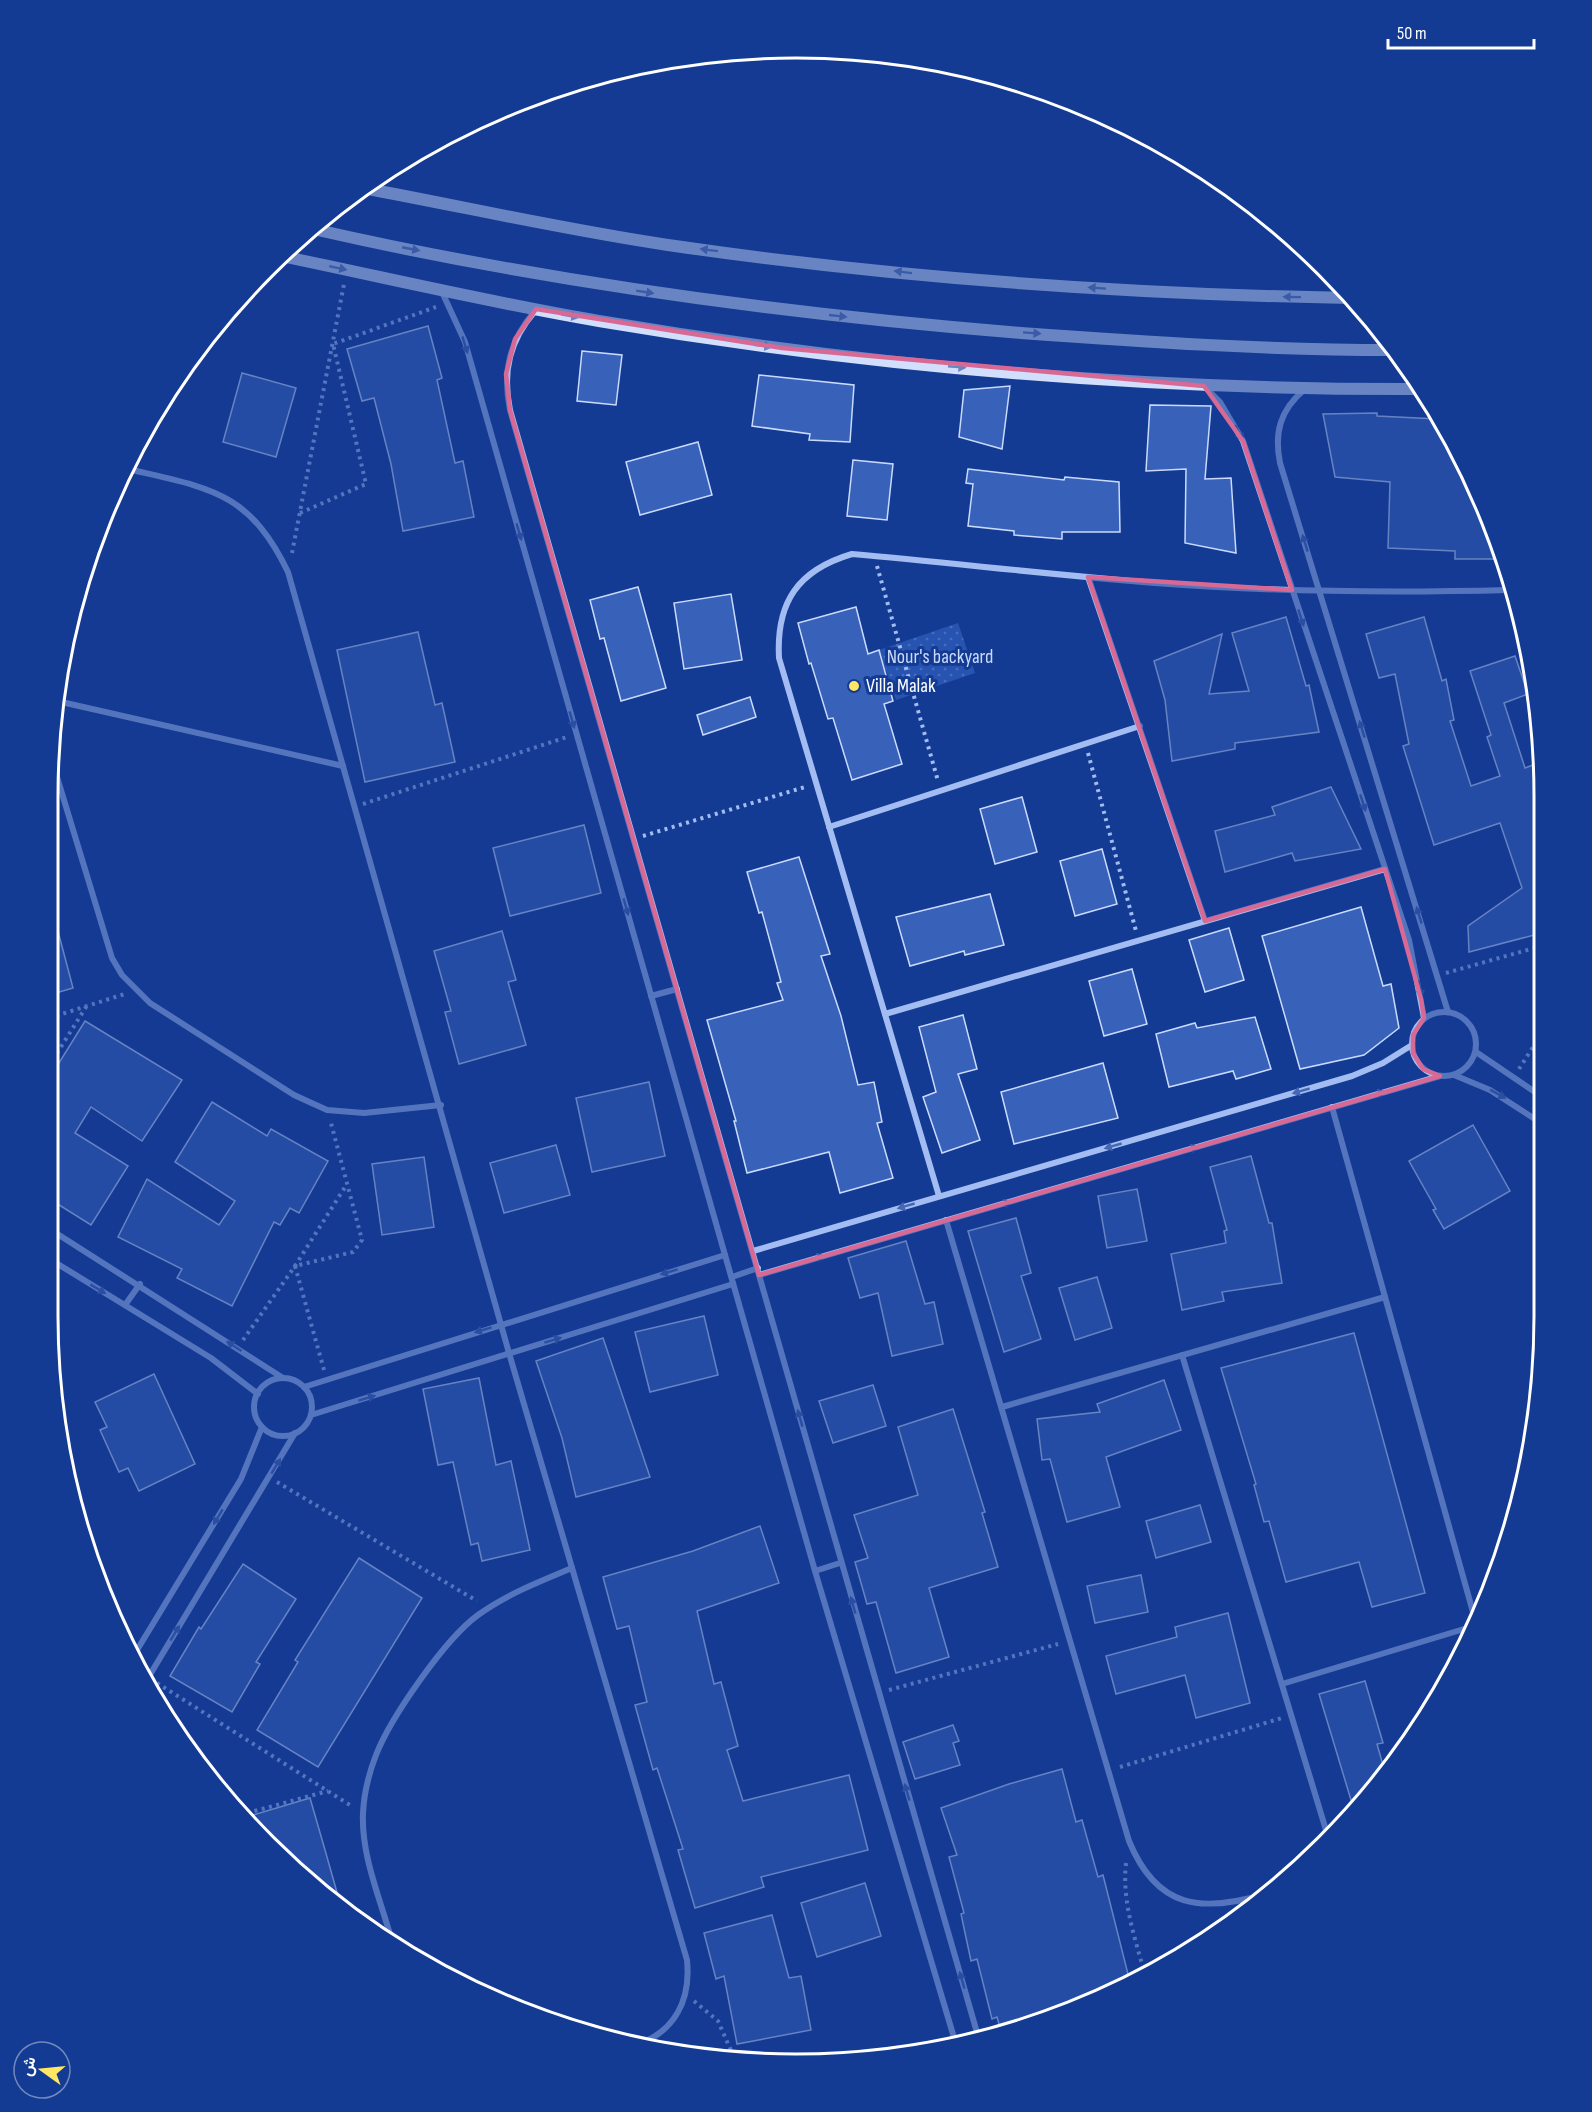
<svg xmlns="http://www.w3.org/2000/svg" width="1592" height="2112" font-family="'Sofia Sans Condensed',Vazirmatn,sans-serif">
	<style>
		.green { fill: url(#green-dots) }
		.building { fill: #3862b9; stroke: #cadafc; stroke-width: 1.5 }
		.lines { fill: none; stroke-linecap: round; stroke-linejoin: round }
		.path { stroke: #a3bcf1; stroke-width: 4; stroke-dasharray: 3 4.5; stroke-linecap: butt }
		.street { stroke: #a3bcf1; stroke-width: 6 }
		.secondary { stroke: #d1defc; stroke-width: 12 }
		.oneway { fill: #6984c2 }
		.oneway2 { fill: #4668b4 }
		.marked { fill: none; stroke: #d76994; stroke-width: 4.5; stroke-linejoin: round }
		.poi-dot { fill: #ffe663; stroke: #143b93; stroke-width: 2 }
		.labels { text-anchor: middle; dominant-baseline: central; stroke-width: 6; stroke-linejoin: round; paint-order: stroke }
		.park-label { font-size: 20px; fill: #cadafc; stroke: #143b93 }
		.poi-label { font-size: 20px; fill: #fff; stroke: #143b93; text-anchor: start }
		.rim { fill: none; stroke: #fff; stroke-width: 3 }
	</style>
	<defs>
		<pattern id="green-dots" width="8" height="8" patternUnits="userSpaceOnUse" patternTransform="scale(1.5)"><rect width="8" height="8" fill="#2754b1"/><path d="M2 2h.1M6 6h.1" fill="none" stroke="#476ebd" stroke-width="1.8" stroke-linecap="round"/></pattern>
	</defs>
	<rect width="100%" height="100%" fill="#143b93"/>
	<!-- green -->
	<path class="green" d="M 958,623 L 975,673 L 896,700 L 879,650 Z"/>
	<!-- building -->
	<g class="building">
		<path d="M 428,326 L 442,378 L 437,380 L 455,463 L 463,461 L 474,517 L 403,531 L 391,464 L 374,398 L 362,401 L 347,349 Z"/>
		<path d="M 582,351 L 622,355 L 616,405 L 577,401 Z"/>
		<path d="M 242,373 L 296,388 L 276,457 L 223,442 Z"/>
		<path d="M 759,375 L 854,385 L 850,442 L 809,440 L 810,434 L 752,426 Z"/>
		<path d="M 1010,386 L 1002,449 L 959,437 L 964,390 Z"/>
		<path d="M 1150,405 L 1211,406 L 1205,479 L 1231,478 L 1236,553 L 1185,543 L 1186,469 L 1146,471 Z"/>
		<path d="M 1377,413 L 1377,416 L 1438,419 L 1487,510 L 1498,550 L 1498,559 L 1455,559 L 1455,551 L 1388,548 L 1390,482 L 1335,477 L 1323,414 Z"/>
		<path d="M 698,442 L 712,495 L 640,515 L 626,462 Z"/>
		<path d="M 853,460 L 893,464 L 887,520 L 847,516 Z"/>
		<path d="M 968,469 L 1064,480 L 1065,477 L 1119,482 L 1120,532 L 1062,532 L 1062,539 L 1014,535 L 1014,531 L 968,526 L 973,484 L 966,483 Z"/>
		<path d="M 638,587 L 666,688 L 621,701 L 604,638 L 600,639 L 590,600 Z"/>
		<path d="M 731,594 L 742,660 L 684,669 L 674,603 Z"/>
		<path d="M 856,607 L 868,654 L 879,650 L 893,701 L 884,704 L 902,764 L 852,780 L 833,718 L 828,719 L 811,663 L 809,664 L 798,623 Z"/>
		<path d="M 1286,617 L 1306,686 L 1309,685 L 1319,732 L 1235,743 L 1235,749 L 1172,761 L 1165,700 L 1154,661 L 1222,634 L 1209,694 L 1249,691 L 1232,633 Z"/>
		<path d="M 1424,617 L 1442,681 L 1446,679 L 1454,720 L 1450,721 L 1471,786 L 1500,776 L 1487,737 L 1491,735 L 1470,671 L 1515,656 L 1528,694 L 1504,703 L 1525,768 L 1538,763 L 1538,934 L 1469,952 L 1468,926 L 1522,888 L 1500,823 L 1434,845 L 1403,746 L 1409,744 L 1395,674 L 1379,678 L 1366,634 Z"/>
		<path d="M 418,632 L 435,705 L 442,703 L 455,762 L 365,782 L 337,650 Z"/>
		<path d="M 750,697 L 756,717 L 703,735 L 697,715 Z"/>
		<path d="M 1331,787 L 1361,849 L 1295,861 L 1292,853 L 1225,872 L 1215,831 L 1275,815 L 1272,807 Z"/>
		<path d="M 1022,797 L 1037,852 L 995,864 L 980,809 Z"/>
		<path d="M 584,825 L 601,893 L 510,916 L 493,848 Z"/>
		<path d="M 1102,849 L 1117,904 L 1075,916 L 1060,861 Z"/>
		<path d="M 799,857 L 830,954 L 821,956 L 841,1016 L 858,1085 L 874,1082 L 882,1122 L 877,1123 L 893,1178 L 840,1193 L 829,1152 L 747,1173 L 734,1121 L 736,1121 L 707,1020 L 783,1000 L 777,983 L 781,982 L 762,912 L 759,913 L 747,872 Z"/>
		<path d="M 990,894 L 1004,945 L 965,955 L 964,951 L 910,966 L 896,917 Z"/>
		<path d="M 1361,907 L 1383,986 L 1391,984 L 1399,1028 L 1364,1055 L 1300,1069 L 1262,936 Z"/>
		<path d="M 54,916 L 73,988 L 49,995 L 49,917 Z"/>
		<path d="M 1229,928 L 1244,980 L 1205,992 L 1189,940 Z"/>
		<path d="M 502,931 L 516,980 L 508,982 L 526,1045 L 459,1064 L 445,1012 L 451,1011 L 434,951 Z"/>
		<path d="M 1132,969 L 1147,1024 L 1104,1036 L 1089,981 Z"/>
		<path d="M 963,1015 L 977,1069 L 958,1074 L 980,1140 L 942,1153 L 923,1097 L 936,1092 L 919,1027 Z"/>
		<path d="M 1255,1017 L 1271,1069 L 1236,1079 L 1233,1071 L 1169,1087 L 1156,1034 L 1195,1023 L 1197,1028 Z"/>
		<path d="M 85,1021 L 182,1080 L 142,1141 L 91,1107 L 75,1133 L 128,1166 L 91,1225 L 48,1198 L 49,1079 Z"/>
		<path d="M 1103,1063 L 1118,1118 L 1014,1144 L 1001,1092 Z"/>
		<path d="M 649,1082 L 665,1156 L 592,1172 L 576,1098 Z"/>
		<path d="M 212,1102 L 267,1136 L 271,1129 L 328,1161 L 299,1213 L 290,1208 L 280,1225 L 274,1222 L 232,1306 L 177,1278 L 182,1269 L 118,1237 L 147,1179 L 219,1225 L 235,1201 L 175,1162 Z"/>
		<path d="M 1473,1125 L 1510,1191 L 1444,1229 L 1433,1210 L 1436,1209 L 1409,1161 Z"/>
		<path d="M 556,1145 L 570,1195 L 504,1213 L 490,1163 Z"/>
		<path d="M 1251,1156 L 1269,1223 L 1272,1223 L 1282,1283 L 1222,1292 L 1224,1301 L 1182,1310 L 1171,1254 L 1226,1243 L 1224,1231 L 1227,1230 L 1210,1167 Z"/>
		<path d="M 424,1157 L 434,1227 L 382,1235 L 372,1164 Z"/>
		<path d="M 1137,1189 L 1147,1241 L 1107,1248 L 1098,1196 Z"/>
		<path d="M 1016,1218 L 1031,1273 L 1021,1276 L 1041,1339 L 1004,1352 L 968,1231 Z"/>
		<path d="M 906,1241 L 925,1304 L 934,1302 L 943,1344 L 892,1356 L 878,1293 L 860,1298 L 848,1258 Z"/>
		<path d="M 1097,1277 L 1112,1328 L 1075,1340 L 1059,1288 Z"/>
		<path d="M 704,1316 L 718,1375 L 650,1392 L 635,1332 Z"/>
		<path d="M 1354,1333 L 1425,1593 L 1372,1607 L 1359,1562 L 1286,1582 L 1269,1521 L 1264,1522 L 1254,1485 L 1256,1484 L 1221,1368 Z"/>
		<path d="M 603,1338 L 650,1477 L 576,1497 L 562,1438 L 536,1361 Z"/>
		<path d="M 154,1374 L 195,1464 L 139,1491 L 128,1468 L 119,1472 L 100,1430 L 107,1427 L 95,1402 Z"/>
		<path d="M 479,1378 L 496,1465 L 511,1461 L 530,1550 L 482,1561 L 478,1543 L 471,1545 L 453,1462 L 438,1465 L 423,1389 Z"/>
		<path d="M 1164,1380 L 1181,1430 L 1106,1457 L 1120,1507 L 1067,1522 L 1050,1459 L 1042,1460 L 1037,1419 L 1100,1412 L 1097,1404 Z"/>
		<path d="M 873,1385 L 886,1426 L 833,1443 L 819,1401 Z"/>
		<path d="M 953,1409 L 985,1512 L 982,1513 L 998,1567 L 929,1588 L 949,1657 L 896,1673 L 876,1602 L 867,1604 L 855,1562 L 868,1558 L 854,1515 L 918,1495 L 898,1427 Z"/>
		<path d="M 1200,1505 L 1211,1542 L 1156,1558 L 1146,1521 Z"/>
		<path d="M 760,1526 L 779,1583 L 697,1611 L 714,1684 L 721,1682 L 738,1746 L 727,1750 L 743,1801 L 849,1775 L 868,1850 L 761,1877 L 764,1887 L 695,1908 L 678,1850 L 683,1849 L 657,1768 L 653,1770 L 635,1705 L 647,1702 L 629,1626 L 617,1629 L 603,1577 L 693,1551 Z"/>
		<path d="M 359,1558 L 422,1598 L 318,1767 L 257,1730 L 298,1662 L 295,1660 Z"/>
		<path d="M 243,1564 L 296,1599 L 256,1662 L 260,1664 L 232,1712 L 170,1676 L 199,1627 L 201,1629 Z"/>
		<path d="M 1141,1575 L 1148,1612 L 1095,1623 L 1087,1586 Z"/>
		<path d="M 1228,1613 L 1250,1703 L 1196,1718 L 1185,1675 L 1116,1694 L 1106,1656 L 1177,1637 L 1175,1627 Z"/>
		<path d="M 1365,1681 L 1383,1743 L 1377,1744 L 1385,1772 L 1354,1810 L 1319,1694 Z"/>
		<path d="M 953,1725 L 959,1741 L 953,1743 L 960,1765 L 915,1779 L 903,1742 Z"/>
		<path d="M 1062,1769 L 1076,1822 L 1082,1820 L 1098,1877 L 1103,1875 L 1129,1978 L 1037,2024 L 1001,2031 L 997,2017 L 992,2019 L 977,1959 L 971,1961 L 961,1914 L 964,1913 L 949,1857 L 957,1855 L 941,1808 L 1009,1784 Z"/>
		<path d="M 310,1798 L 325,1850 L 340,1903 L 303,1878 L 243,1818 Z"/>
		<path d="M 865,1883 L 881,1936 L 817,1957 L 801,1903 Z"/>
		<path d="M 772,1915 L 789,1978 L 801,1976 L 811,2030 L 737,2044 L 724,1976 L 716,1979 L 704,1933 Z"/>
	</g>
	<g class="lines">
		<!-- path -->
		<g class="path">
			<path d="M 300,513 L 366,484 L 333,344 L 436,307"/>
			<path d="M 292,553 L 344,284"/>
			<path d="M 877,566 L 938,781"/>
			<path d="M 1088,753 L 1136,931"/>
			<path d="M 363,804 L 567,737"/>
			<path d="M 643,836 L 805,787"/>
			<path d="M 1446,973 L 1538,947"/>
			<path d="M 49,1018 L 125,994"/>
			<path d="M 49,1066 L 86,1007"/>
			<path d="M 1519,1069 L 1538,1039"/>
			<path d="M 243,1340 L 295,1266 L 347,1184"/>
			<path d="M 324,1370 L 295,1266 L 353,1252 L 362,1240 L 331,1123"/>
			<path d="M 277,1482 L 477,1601"/>
			<path d="M 157,1683 L 353,1807"/>
			<path d="M 889,1690 L 1058,1644"/>
			<path d="M 1120,1767 L 1282,1718"/>
			<path d="M 240,1815 L 328,1791"/>
			<path d="M 1126,1863 C 1122,1901 1134,1935 1144,1971"/>
			<path d="M 694,2001 L 718,2021 L 733,2055"/>
		</g>
		<!-- street -->
		<g class="street">
			<path d="M 442,292 L 465,342 L 815,1571 L 955,2041"/>
			<path d="M 535,311 C 510,340 502,371 510,410 L 978,2036"/>
			<path d="M 1205,387 L 1220,402 L 1243,441 L 1409,940 L 1424,1018"/>
			<path d="M 1304,390 C 1280,410 1274,433 1280,463 L 1448,1012"/>
			<path d="M 124,468 C 207,488 248,489 288,572 L 509,1353 L 687,1960 C 691,2000 675,2032 636,2045"/>
			<path d="M 1088,577 L 1205,921"/>
			<path d="M 57,701 L 343,766"/>
			<path d="M 50,754 L 112,958 L 122,975 L 150,1003 L 294,1095 L 327,1110 L 364,1113 L 441,1105"/>
			<path d="M 829,827 L 1140,726"/>
			<path d="M 651,996 L 677,989"/>
			<circle cx="1444" cy="1044" r="32"/>
			<path d="M 885,1014 L 1385,869"/>
			<path d="M 1476,1052 L 1538,1094"/>
			<path d="M 1454,1075 L 1490,1090 L 1538,1121"/>
			<path d="M 1332,1107 L 1476,1623"/>
			<path d="M 939,1196 L 779,658 C 776,602 798,570 852,554 C 953,563 1054,575 1155,583 C 1273,592 1391,593 1509,590"/>
			<path d="M 946,1220 L 1129,1841 C 1157,1909 1201,1913 1266,1894"/>
			<path d="M 48,1228 L 283,1378"/>
			<path d="M 753,1251 L 1352,1076 L 1383,1063 L 1412,1045"/>
			<path d="M 48,1258 L 211,1358 L 258,1394"/>
			<path d="M 759,1275 L 1440,1076"/>
			<path d="M 732,1277 L 758,1268"/>
			<path d="M 125,1305 L 140,1284"/>
			<path d="M 1182,1355 L 1329,1840"/>
			<circle cx="283" cy="1407" r="29"/>
			<path d="M 304,1387 L 725,1255"/>
			<path d="M 1002,1407 L 1385,1297"/>
			<path d="M 311,1415 L 733,1284"/>
			<path d="M 815,1571 L 840,1563"/>
			<path d="M 134,1655 L 241,1479 L 262,1427"/>
			<path d="M 145,1683 L 295,1433"/>
			<path d="M 1282,1684 L 1474,1626"/>
			<path d="M 391,1938 C 380,1898 361,1855 363,1813 C 364,1793 369,1773 376,1755 C 391,1717 445,1639 478,1615 C 507,1594 539,1582 572,1568"/>
		</g>
		<!-- secondary -->
		<g class="secondary">
			<path d="M 363,188 C 465,207 566,230 668,245 C 894,278 1122,294 1350,298"/>
			<path d="M 313,229 C 546,282 783,314 1021,333 C 1145,342 1268,350 1393,350"/>
			<path d="M 281,256 C 387,278 492,303 599,321 C 870,367 1147,390 1423,389"/>
		</g>
	</g>
	<!-- one-way arrows -->
	<defs><path id="oneway-solid" d="M-6-.8H1V-3.2L6.5 0L1 3.2V.8H-6Z" transform="scale(1.5)"/></defs>
	<g class="oneway">
		<use href="#oneway-solid" transform="translate(411 249) rotate(11)"/>
		<use href="#oneway-solid" transform="translate(709 250) rotate(-173)"/>
		<use href="#oneway-solid" transform="translate(338 268) rotate(12)"/>
		<use href="#oneway-solid" transform="translate(903 272) rotate(-173)"/>
		<use href="#oneway-solid" transform="translate(1097 288) rotate(-176)"/>
		<use href="#oneway-solid" transform="translate(645 292) rotate(9)"/>
		<use href="#oneway-solid" transform="translate(1292 297) rotate(-179)"/>
		<use href="#oneway-solid" transform="translate(570 316) rotate(10)"/>
		<use href="#oneway-solid" transform="translate(838 316) rotate(6)"/>
		<use href="#oneway-solid" transform="translate(1032 333) rotate(4)"/>
		<use href="#oneway-solid" transform="translate(763 346) rotate(8)"/>
		<use href="#oneway-solid" transform="translate(957 367) rotate(5)"/>
	</g>
	<g class="oneway2">
		<use href="#oneway-solid" transform="translate(465 345) rotate(73)"/>
		<use href="#oneway-solid" transform="translate(1239 433) rotate(64)"/>
		<use href="#oneway-solid" transform="translate(519 532) rotate(74)"/>
		<use href="#oneway-solid" transform="translate(1305 543) rotate(-107)"/>
		<use href="#oneway-solid" transform="translate(1301 618) rotate(72)"/>
		<use href="#oneway-solid" transform="translate(572 720) rotate(74)"/>
		<use href="#oneway-solid" transform="translate(1362 729) rotate(-107)"/>
		<use href="#oneway-solid" transform="translate(1363 803) rotate(72)"/>
		<use href="#oneway-solid" transform="translate(626 907) rotate(74)"/>
		<use href="#oneway-solid" transform="translate(1419 915) rotate(-107)"/>
		<use href="#oneway-solid" transform="translate(1420 989) rotate(81)"/>
		<use href="#oneway-solid" transform="translate(1301 1091) rotate(164)"/>
		<use href="#oneway-solid" transform="translate(1377 1094) rotate(-16)"/>
		<use href="#oneway-solid" transform="translate(1498 1094) rotate(29)"/>
		<use href="#oneway-solid" transform="translate(1113 1146) rotate(164)"/>
		<use href="#oneway-solid" transform="translate(1190 1149) rotate(-16)"/>
		<use href="#oneway-solid" transform="translate(1003 1204) rotate(-16)"/>
		<use href="#oneway-solid" transform="translate(906 1206) rotate(164)"/>
		<use href="#oneway-solid" transform="translate(816 1258) rotate(-16)"/>
		<use href="#oneway-solid" transform="translate(669 1272) rotate(163)"/>
		<use href="#oneway-solid" transform="translate(98 1289) rotate(31)"/>
		<use href="#oneway-solid" transform="translate(483 1330) rotate(163)"/>
		<use href="#oneway-solid" transform="translate(553 1340) rotate(-17)"/>
		<use href="#oneway-solid" transform="translate(234 1346) rotate(-147)"/>
		<use href="#oneway-solid" transform="translate(367 1398) rotate(-17)"/>
		<use href="#oneway-solid" transform="translate(800 1418) rotate(-106)"/>
		<use href="#oneway-solid" transform="translate(276 1466) rotate(-59)"/>
		<use href="#oneway-solid" transform="translate(218 1517) rotate(121)"/>
		<use href="#oneway-solid" transform="translate(853 1605) rotate(-106)"/>
		<use href="#oneway-solid" transform="translate(175 1633) rotate(-59)"/>
		<use href="#oneway-solid" transform="translate(907 1792) rotate(-106)"/>
		<use href="#oneway-solid" transform="translate(962 1980) rotate(-106)"/>
	</g>
	<!-- marked area -->
	<path d="M0 0H1592V2112H0ZM 536,309 L 782,348 L 1204,386 L 1243,441 L 1292,590 L 1088,577 L 1205,921 L 1385,869 L 1421,999 L 1424,1018 L 1413,1035 L 1413,1053 L 1423,1069 L 1440,1076 L 759,1275 L 510,410 L 506,374 L 515,339 Z" fill="#143b93" fill-opacity=".55" fill-rule="evenodd"/>
	<path class="marked" d="M 536,309 L 782,348 L 1204,386 L 1243,441 L 1292,590 L 1088,577 L 1205,921 L 1385,869 L 1421,999 L 1424,1018 L 1413,1035 L 1413,1053 L 1423,1069 L 1440,1076 L 759,1275 L 510,410 L 506,374 L 515,339 Z"/>
	<!-- markers -->
	<circle class="poi-dot" cx="854" cy="686" r="6"/>
	<g class="labels">
		<!-- park labels -->
		<g class="park-label">
			<text x="940" y="657">Nour's backyard</text>
		</g>
		<!-- poi labels -->
		<g class="poi-label">
			<text x="866" y="686">Villa Malak</text>
		</g>
	</g>
	<!-- crop -->
	<path d="M0 0H1592V2112H0ZM796 58H796A738 738 0 0 1 1534 796V1316A738 738 0 0 1 796 2054H796A738 738 0 0 1 58 1316V796A738 738 0 0 1 796 58Z" fill="#143b93" fill-rule="evenodd"/>
	<path class="rim" d="M796 58H796A738 738 0 0 1 1534 796V1316A738 738 0 0 1 796 2054H796A738 738 0 0 1 58 1316V796A738 738 0 0 1 796 58Z"/>
	<!-- north arrow -->
	<g transform="translate(42 2070) rotate(285)"><circle r="28" fill="#143b93" stroke="#7289be" stroke-width="1.5"/>
	<path d="M0-4.5L10 22L0 15L-10 22Z" fill="#ffe663"/>
	<text y="-9" font-size="16" font-weight="bold" text-anchor="middle" fill="#ffffff">ش</text>
	</g>
	<!-- scale -->
	<path d="M1388 39v9h146v-9" fill="none" stroke="#ffffff" stroke-width="3"/>
	<text x="1397" y="39" font-size="18" fill="#ffffff" stroke="#143b93" stroke-width="4.5" paint-order="stroke">50 m</text>
</svg>
